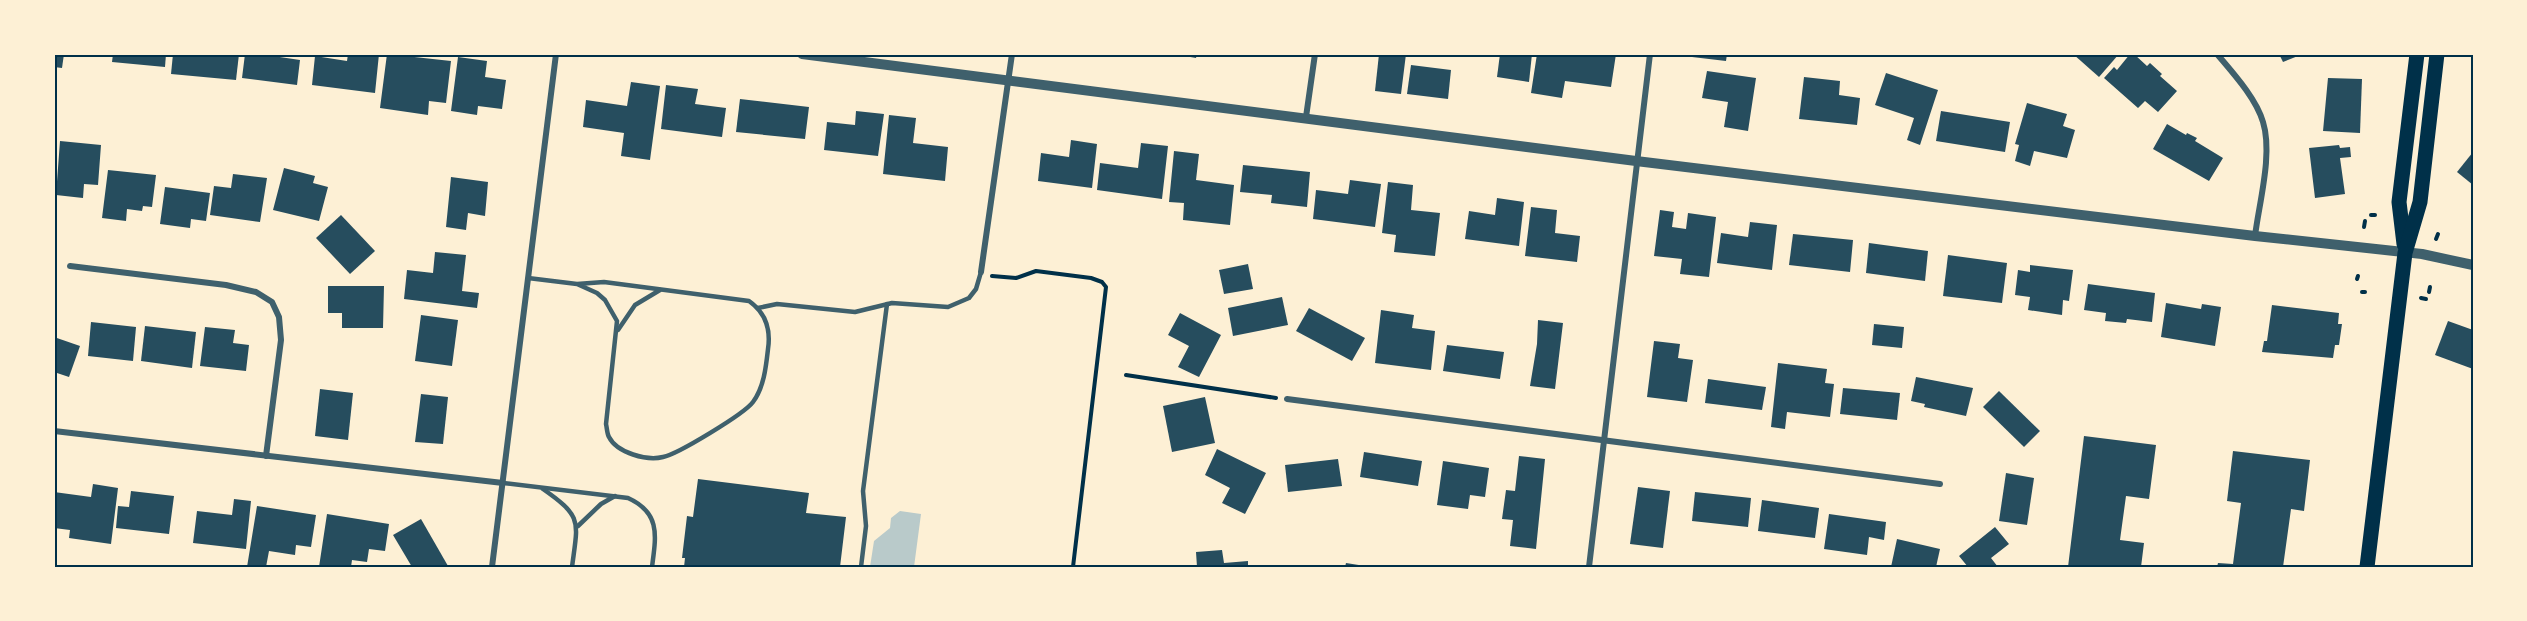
<svg xmlns="http://www.w3.org/2000/svg" width="2527" height="621" font-family="Ubuntu,sans-serif">
	<style>
		.green { fill: #b9caca }
		.building { fill: #264d5e }
		.lines { fill: none; stroke-linecap: round; stroke-linejoin: round }
		.path { stroke: #003049; stroke-width: 4 }
		.service { stroke: #3f606c; stroke-width: 4.5 }
		.minor { stroke: #3f606c; stroke-width: 6 }
		.tertiary { stroke: #3f606c; stroke-width: 10 }
		.primary { stroke: #003049; stroke-width: 15 }
		.neatline { fill: none; stroke: #003049; stroke-width: 2 }
	</style>
	<rect width="100%" height="100%" fill="#fdf0d5"/>
	<!-- green -->
	<path class="green" d="M 900,511 L 921,514 L 914,567 L 870,567 L 874,541 L 890,528 L 891,518 Z"/>
	<!-- building -->
	<g class="building">
		<path d="M 54,54 L 64,54 L 62,68 L 54,67 Z"/>
		<path d="M 113,54 L 166,54 L 165,67 L 112,62 Z"/>
		<path d="M 173,54 L 239,54 L 236,80 L 171,74 Z"/>
		<path d="M 245,54 L 273,54 L 273,56 L 300,60 L 297,85 L 242,78 Z"/>
		<path d="M 348,54 L 379,54 L 375,93 L 312,85 L 315,56 L 347,61 Z"/>
		<path d="M 387,54 L 451,61 L 446,103 L 429,101 L 428,115 L 380,108 Z"/>
		<path d="M 1179,54 L 1197,54 L 1196,58 L 1179,55 Z"/>
		<path d="M 1379,54 L 1406,54 L 1401,94 L 1375,91 Z"/>
		<path d="M 1500,54 L 1532,54 L 1529,82 L 1497,77 Z"/>
		<path d="M 1537,54 L 1576,56 L 1576,54 L 1616,54 L 1611,87 L 1565,81 L 1562,98 L 1531,93 Z"/>
		<path d="M 1692,54 L 1727,54 L 1726,61 L 1692,57 Z"/>
		<path d="M 2073,54 L 2119,54 L 2099,77 Z"/>
		<path d="M 2130,54 L 2134,54 L 2147,66 L 2150,63 L 2162,74 L 2160,76 L 2177,91 L 2158,112 L 2145,101 L 2138,108 L 2104,78 L 2114,67 L 2117,70 Z"/>
		<path d="M 2279,54 L 2303,54 L 2283,62 Z"/>
		<path d="M 458,57 L 487,61 L 485,77 L 506,80 L 502,109 L 478,106 L 477,115 L 451,111 Z"/>
		<path d="M 1411,65 L 1451,70 L 1448,99 L 1407,94 Z"/>
		<path d="M 1707,71 L 1756,78 L 1748,131 L 1724,127 L 1728,102 L 1702,98 Z"/>
		<path d="M 1886,73 L 1938,90 L 1920,145 L 1907,140 L 1914,118 L 1875,105 Z"/>
		<path d="M 1804,77 L 1840,81 L 1839,95 L 1860,98 L 1857,125 L 1799,119 Z"/>
		<path d="M 2328,78 L 2362,79 L 2360,133 L 2323,131 Z"/>
		<path d="M 631,82 L 660,86 L 650,160 L 621,156 L 624,133 L 583,127 L 586,100 L 627,106 Z"/>
		<path d="M 666,85 L 698,89 L 695,104 L 726,108 L 722,137 L 661,129 Z"/>
		<path d="M 740,99 L 809,107 L 805,139 L 736,132 Z"/>
		<path d="M 2027,103 L 2067,114 L 2063,126 L 2075,130 L 2067,158 L 2034,151 L 2030,166 L 2015,161 L 2019,145 L 2015,144 Z"/>
		<path d="M 856,111 L 884,114 L 878,156 L 824,150 L 827,122 L 855,125 Z"/>
		<path d="M 1941,111 L 2010,122 L 2005,152 L 1936,141 Z"/>
		<path d="M 889,115 L 916,118 L 913,143 L 948,147 L 945,181 L 883,174 Z"/>
		<path d="M 2167,124 L 2186,135 L 2187,133 L 2197,138 L 2195,141 L 2223,158 L 2209,181 L 2153,149 Z"/>
		<path d="M 1071,140 L 1097,144 L 1092,188 L 1038,181 L 1041,153 L 1069,157 Z"/>
		<path d="M 60,141 L 101,145 L 98,185 L 84,184 L 83,198 L 56,195 Z"/>
		<path d="M 1141,143 L 1168,146 L 1162,199 L 1097,190 L 1100,163 L 1138,168 Z"/>
		<path d="M 2339,145 L 2340,148 L 2350,147 L 2351,157 L 2340,158 L 2345,194 L 2315,198 L 2309,148 Z"/>
		<path d="M 1174,151 L 1199,154 L 1196,180 L 1234,185 L 1230,225 L 1183,220 L 1184,203 L 1169,202 Z"/>
		<path d="M 2473,152 L 2473,185 L 2457,172 Z"/>
		<path d="M 1243,165 L 1310,172 L 1307,207 L 1271,203 L 1272,195 L 1240,192 Z"/>
		<path d="M 284,168 L 315,176 L 313,183 L 328,187 L 319,221 L 273,210 Z"/>
		<path d="M 108,170 L 156,175 L 152,207 L 143,206 L 142,211 L 127,209 L 126,221 L 102,218 Z"/>
		<path d="M 233,174 L 267,178 L 260,222 L 210,215 L 214,186 L 231,188 Z"/>
		<path d="M 451,177 L 488,182 L 485,216 L 468,213 L 466,230 L 446,227 Z"/>
		<path d="M 1350,180 L 1381,184 L 1375,227 L 1313,219 L 1316,190 L 1348,194 Z"/>
		<path d="M 1388,182 L 1413,185 L 1411,210 L 1440,213 L 1435,256 L 1394,252 L 1396,235 L 1382,233 Z"/>
		<path d="M 165,187 L 210,193 L 206,221 L 191,219 L 190,228 L 160,224 Z"/>
		<path d="M 1497,198 L 1524,202 L 1519,246 L 1465,239 L 1469,211 L 1495,215 Z"/>
		<path d="M 1531,207 L 1557,210 L 1555,233 L 1580,236 L 1577,262 L 1525,256 Z"/>
		<path d="M 1660,210 L 1674,212 L 1672,227 L 1686,229 L 1688,213 L 1716,217 L 1709,277 L 1680,274 L 1682,259 L 1654,256 Z"/>
		<path d="M 341,215 L 375,251 L 350,274 L 316,238 Z"/>
		<path d="M 1750,222 L 1777,225 L 1772,270 L 1717,263 L 1721,233 L 1748,237 Z"/>
		<path d="M 1793,234 L 1853,240 L 1850,272 L 1789,265 Z"/>
		<path d="M 1869,243 L 1928,251 L 1925,281 L 1866,273 Z"/>
		<path d="M 435,252 L 466,255 L 462,291 L 479,293 L 477,308 L 404,299 L 407,270 L 433,273 Z"/>
		<path d="M 1948,255 L 2007,263 L 2002,303 L 1943,296 Z"/>
		<path d="M 1248,264 L 1253,289 L 1224,294 L 1219,270 Z"/>
		<path d="M 2030,265 L 2073,270 L 2069,301 L 2063,300 L 2062,315 L 2028,310 L 2030,297 L 2015,295 L 2018,270 L 2030,272 Z"/>
		<path d="M 2088,284 L 2155,293 L 2152,322 L 2127,319 L 2126,323 L 2105,321 L 2106,313 L 2084,310 Z"/>
		<path d="M 328,286 L 384,286 L 383,328 L 342,328 L 342,313 L 328,313 Z"/>
		<path d="M 1282,297 L 1288,325 L 1233,336 L 1228,308 Z"/>
		<path d="M 2166,303 L 2201,309 L 2202,304 L 2221,307 L 2215,346 L 2161,337 Z"/>
		<path d="M 2272,305 L 2339,313 L 2338,324 L 2342,324 L 2339,345 L 2335,345 L 2333,358 L 2262,352 L 2264,341 L 2267,341 Z"/>
		<path d="M 1309,308 L 1365,338 L 1352,361 L 1296,331 Z"/>
		<path d="M 1381,310 L 1414,315 L 1412,328 L 1435,331 L 1431,370 L 1375,363 Z"/>
		<path d="M 1180,313 L 1221,335 L 1199,377 L 1178,367 L 1189,346 L 1168,335 Z"/>
		<path d="M 421,315 L 458,320 L 452,366 L 415,361 Z"/>
		<path d="M 1538,320 L 1563,323 L 1555,389 L 1530,386 L 1537,344 Z"/>
		<path d="M 2448,321 L 2473,330 L 2473,369 L 2435,355 Z"/>
		<path d="M 91,322 L 136,327 L 133,361 L 88,356 Z"/>
		<path d="M 1874,324 L 1904,327 L 1902,348 L 1872,345 Z"/>
		<path d="M 145,326 L 196,332 L 192,368 L 141,361 Z"/>
		<path d="M 205,327 L 235,330 L 233,343 L 249,345 L 246,371 L 200,366 Z"/>
		<path d="M 54,337 L 80,346 L 69,377 L 54,372 Z"/>
		<path d="M 1654,341 L 1680,344 L 1678,358 L 1693,360 L 1687,402 L 1647,397 Z"/>
		<path d="M 1447,345 L 1504,352 L 1500,379 L 1443,371 Z"/>
		<path d="M 1778,363 L 1827,369 L 1825,383 L 1834,384 L 1830,417 L 1787,412 L 1785,429 L 1771,427 Z"/>
		<path d="M 1916,377 L 1973,388 L 1966,416 L 1924,407 L 1925,404 L 1911,401 Z"/>
		<path d="M 1708,379 L 1766,387 L 1762,410 L 1705,403 Z"/>
		<path d="M 1843,388 L 1900,393 L 1897,420 L 1840,414 Z"/>
		<path d="M 320,389 L 353,393 L 348,440 L 315,436 Z"/>
		<path d="M 1999,391 L 2040,431 L 2024,447 L 1983,407 Z"/>
		<path d="M 421,394 L 448,397 L 443,444 L 415,442 Z"/>
		<path d="M 1205,397 L 1215,443 L 1172,452 L 1163,406 Z"/>
		<path d="M 2084,436 L 2156,445 L 2149,499 L 2126,496 L 2120,540 L 2144,543 L 2141,567 L 2068,567 Z"/>
		<path d="M 1217,449 L 1266,473 L 1245,514 L 1222,503 L 1230,488 L 1205,475 Z"/>
		<path d="M 2233,451 L 2310,460 L 2304,511 L 2291,509 L 2283,567 L 2217,567 L 2218,563 L 2233,564 L 2241,503 L 2227,501 Z"/>
		<path d="M 1364,452 L 1422,461 L 1418,486 L 1360,477 Z"/>
		<path d="M 1519,456 L 1545,459 L 1536,549 L 1510,546 L 1513,520 L 1502,519 L 1506,490 L 1515,491 Z"/>
		<path d="M 1338,459 L 1342,486 L 1288,492 L 1285,465 Z"/>
		<path d="M 1443,461 L 1489,468 L 1485,497 L 1470,495 L 1468,509 L 1437,505 Z"/>
		<path d="M 2006,473 L 2034,478 L 2027,525 L 1999,521 Z"/>
		<path d="M 698,479 L 809,493 L 806,513 L 846,517 L 840,567 L 684,567 L 685,558 L 682,558 L 687,516 L 693,517 Z"/>
		<path d="M 93,484 L 118,488 L 111,544 L 69,538 L 70,530 L 54,528 L 54,492 L 91,497 Z"/>
		<path d="M 1638,487 L 1670,491 L 1663,548 L 1630,544 Z"/>
		<path d="M 131,491 L 174,496 L 169,534 L 116,528 L 118,506 L 129,507 Z"/>
		<path d="M 1695,492 L 1751,498 L 1748,527 L 1692,521 Z"/>
		<path d="M 234,499 L 251,501 L 246,549 L 193,543 L 197,511 L 232,515 Z"/>
		<path d="M 1762,500 L 1819,508 L 1815,538 L 1758,531 Z"/>
		<path d="M 257,506 L 316,515 L 311,547 L 296,545 L 295,555 L 269,551 L 266,567 L 247,567 Z"/>
		<path d="M 327,514 L 389,524 L 385,551 L 369,549 L 367,562 L 352,560 L 351,567 L 319,567 Z"/>
		<path d="M 1829,514 L 1886,522 L 1884,540 L 1869,537 L 1867,555 L 1824,549 Z"/>
		<path d="M 421,519 L 448,566 L 446,567 L 412,567 L 393,535 Z"/>
		<path d="M 1995,527 L 2009,544 L 1991,558 L 1998,567 L 1968,567 L 1959,556 Z"/>
		<path d="M 1897,539 L 1940,549 L 1936,567 L 1891,567 Z"/>
		<path d="M 1222,550 L 1224,563 L 1248,561 L 1248,567 L 1197,567 L 1196,552 Z"/>
		<path d="M 1346,563 L 1365,566 L 1365,567 L 1345,567 Z"/>
	</g>
	<g class="lines">
		<!-- path -->
		<g class="path">
			<path d="M 2371,215 L 2375,215"/>
			<path d="M 2364,227 L 2365,221"/>
			<path d="M 2436,239 L 2438,234"/>
			<path d="M 992,276 L 1016,278 L 1036,271 L 1091,278 L 1102,282 L 1106,287 L 1073,567"/>
			<path d="M 2357,279 L 2358,276"/>
			<path d="M 2362,292 L 2365,292"/>
			<path d="M 2429,292 L 2430,287"/>
			<path d="M 2421,298 L 2426,299"/>
			<path d="M 1126,375 L 1276,398"/>
		</g>
		<!-- service -->
		<g class="service">
			<path d="M 528,278 L 577,284 L 604,282 L 749,301 C 766,313 771,329 768,349 C 766,367 764,387 753,402 C 744,414 678,454 663,457 C 647,461 617,453 609,437 C 607,434 607,428 606,424 L 617,321 L 605,300 L 597,293 L 577,284"/>
			<path d="M 758,308 L 777,304 L 855,312 L 892,303 L 948,307 L 969,298 L 976,289 L 981,272"/>
			<path d="M 618,330 L 635,305 L 660,290"/>
			<path d="M 503,483 L 628,498 C 661,513 656,536 652,567"/>
			<path d="M 543,489 C 583,517 578,521 572,567"/>
			<path d="M 578,526 L 601,504 L 615,496"/>
			<path d="M 861,567 L 866,526 L 863,491 L 887,304"/>
		</g>
		<!-- minor -->
		<g class="minor">
			<path d="M 2217,54 C 2233,73 2256,98 2263,122 C 2273,154 2259,203 2255,236"/>
			<path d="M 1306,117 L 1315,54"/>
			<path d="M 70,266 L 226,285 L 256,292 L 272,302 L 279,317 L 281,340 L 266,456"/>
			<path d="M 981,272 L 1012,54"/>
			<path d="M 1287,399 L 1940,484"/>
			<path d="M 54,431 L 503,483"/>
			<path d="M 492,567 L 556,54"/>
			<path d="M 1589,567 L 1650,54"/>
		</g>
		<!-- tertiary -->
		<path class="tertiary" d="M 802,54 L 1636,161 L 2255,236 L 2422,254 L 2473,265"/>
		<!-- primary -->
		<g class="primary">
			<path d="M 2404,244 L 2399,202 L 2417,54"/>
			<path d="M 2367,567 L 2405,253 L 2420,202 L 2437,54"/>
		</g>
	</g>
	<!-- border -->
	<rect width="2527" height="621" fill="none" stroke="#fdf0d5" stroke-width="111"/>
	<rect x="56" y="56" width="2416" height="510" class="neatline"/>
</svg>
